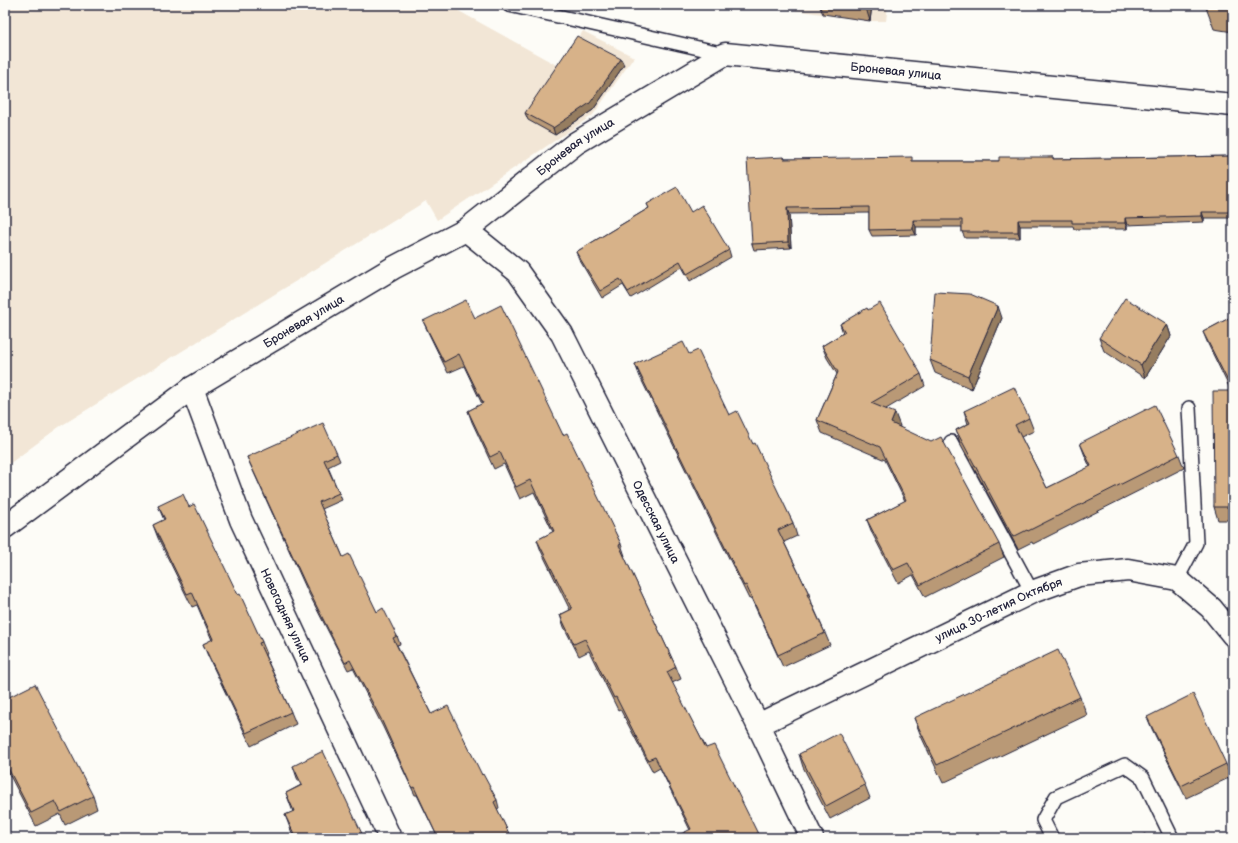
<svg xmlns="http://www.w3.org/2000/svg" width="1238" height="843" font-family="'Balsamiq Sans',sans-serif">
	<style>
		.built { fill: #f2e6d6 }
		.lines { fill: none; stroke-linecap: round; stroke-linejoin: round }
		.service-casing { stroke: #22223b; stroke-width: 16 }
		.minor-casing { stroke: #22223b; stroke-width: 25 }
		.service { stroke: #fdfcf7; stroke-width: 13 }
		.minor { stroke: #fdfcf7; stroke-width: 22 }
		.wall { fill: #b99976; stroke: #22223b }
		.shaded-wall { fill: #967d60; stroke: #22223b }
		.building { fill: #d7b289; stroke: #22223b }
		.labels { text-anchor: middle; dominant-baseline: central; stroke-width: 3; stroke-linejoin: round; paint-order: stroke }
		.street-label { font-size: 12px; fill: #22223b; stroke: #fdfcf7 }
	</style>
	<rect width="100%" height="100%" fill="#fdfcf7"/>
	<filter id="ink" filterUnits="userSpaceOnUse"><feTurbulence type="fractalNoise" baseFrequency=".025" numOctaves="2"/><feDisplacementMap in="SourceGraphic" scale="8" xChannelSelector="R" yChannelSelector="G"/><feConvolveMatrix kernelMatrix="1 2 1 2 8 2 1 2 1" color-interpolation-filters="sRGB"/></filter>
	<g filter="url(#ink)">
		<!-- built -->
		<g class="built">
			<path d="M 5,5 L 408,5 L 410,6 L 411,5 L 448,5 L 560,67 L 583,31 L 634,57 L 593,115 L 437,220 L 426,201 L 59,427 L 5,467 Z"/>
			<path d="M 759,5 L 888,5 L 886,21 L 870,21 Z"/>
		</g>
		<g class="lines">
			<defs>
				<g id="service">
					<path d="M 509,5 L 725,54"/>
					<path d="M 951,442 L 1032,592"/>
					<path d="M 1177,579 L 1196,543 L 1189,408"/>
					<path d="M 1052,838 L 1043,820 L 1056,797 L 1125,765 L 1143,778 L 1172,838"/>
				</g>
				<g id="minor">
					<path id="s1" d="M 466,230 L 518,272 L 562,334 L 758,725 L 812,838"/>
					<path id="s2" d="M 192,388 L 241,520 L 390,838"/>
					<path id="s3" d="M 5,527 L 192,388 L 393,268 L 466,230 L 576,143 L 725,54 L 1233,105"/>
					<path id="s4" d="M 758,725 L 1032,592 L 1079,575 L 1128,570 L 1177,579 L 1211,608 L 1233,635"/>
				</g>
			</defs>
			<!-- service casing -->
			<use href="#service" class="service-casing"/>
			<!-- minor casing -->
			<use href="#minor" class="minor-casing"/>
			<!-- service -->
			<use href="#service" class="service"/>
			<!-- minor -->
			<use href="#minor" class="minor"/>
		</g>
		<!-- wall -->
		<g class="wall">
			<path d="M 819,5 L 872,5 L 870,21 L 823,14 Z"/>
			<path d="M 1078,5 L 1096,5 L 1095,8 Z"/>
			<path d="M 1205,5 L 1233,5 L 1233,32 L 1214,29 Z"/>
			<path d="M 624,65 L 593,110 L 555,135 L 528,120 L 525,113 Z"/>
			<path d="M 1233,156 L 1233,218 L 1204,218 L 1204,222 L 1127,225 L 1127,229 L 1074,229 L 1073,226 L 1020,226 L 1020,238 L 965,238 L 962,232 L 962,227 L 916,227 L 916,235 L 872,236 L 869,230 L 869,213 L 789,214 L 791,248 L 754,250 L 752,244 L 784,157 L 785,159 L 913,161 L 999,161 L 1053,157 L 1053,159 Z"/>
			<path d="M 647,204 L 691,212 L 729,250 L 731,257 L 690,281 L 682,267 L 631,298 L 623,285 L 602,298 L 579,259 L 576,252 L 649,208 Z"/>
			<path d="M 1233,316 L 1233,520 L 1218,520 L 1214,507 L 1231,391 L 1208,344 L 1203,332 Z"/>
			<path d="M 475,318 L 563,435 L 621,544 L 625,556 L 624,556 L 676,667 L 681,679 L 672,683 L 706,748 L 760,838 L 690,830 L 660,768 L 653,772 L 620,709 L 618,710 L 589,651 L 579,656 L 564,627 L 560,615 L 570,610 L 541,551 L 537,540 L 553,532 L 534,492 L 520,499 L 504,464 L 494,469 L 472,422 L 468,411 L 482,404 L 464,366 L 448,373 L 428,332 L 423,321 Z"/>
			<path d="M 1002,318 L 972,389 L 935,373 L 930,360 Z"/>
			<path d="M 840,324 L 921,374 L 925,386 L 886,409 L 900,426 L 899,427 L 999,544 L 1004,557 L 925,597 L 913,575 L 898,583 L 872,533 L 867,520 L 905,501 L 885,460 L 822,433 L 817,420 L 837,374 L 827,358 L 822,346 L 843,333 Z"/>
			<path d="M 1167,324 L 1171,336 L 1145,378 L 1104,351 L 1099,338 Z"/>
			<path d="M 689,354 L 729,415 L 753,444 L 793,523 L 797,536 L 784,542 L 809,594 L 813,606 L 825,633 L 830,645 L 783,667 L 751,598 L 749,599 L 640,377 L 635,364 Z"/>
			<path d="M 964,411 L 1029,418 L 1034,431 L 1021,437 L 1047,488 L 1090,467 L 1085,456 L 1080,443 L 1179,455 L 1184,468 L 1033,544 L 1032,542 L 1018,549 L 960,443 L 956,430 L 968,424 Z"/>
			<path d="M 337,454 L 340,461 L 328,467 L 342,500 L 322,509 L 343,557 L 377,612 L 397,636 L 400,644 L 397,645 L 431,714 L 482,775 L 497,800 L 499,808 L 497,809 L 511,838 L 438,838 L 417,795 L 415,795 L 383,727 L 353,668 L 348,670 L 307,590 L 250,464 L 247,457 Z"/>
			<path d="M 158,506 L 189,507 L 238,595 L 262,642 L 267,654 L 265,655 L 291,712 L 296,724 L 251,746 L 208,656 L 203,644 L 212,640 L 197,605 L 192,607 L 158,538 L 153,525 L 164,520 Z"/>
			<path d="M 1080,697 L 1087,715 L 943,783 L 921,736 L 914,718 Z"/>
			<path d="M 5,699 L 93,796 L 97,809 L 65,825 L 60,814 L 36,826 L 5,766 Z"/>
			<path d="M 1147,717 L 1226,764 L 1231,777 L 1186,798 L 1152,729 Z"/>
			<path d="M 799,754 L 865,785 L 870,798 L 830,819 L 803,767 Z"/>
			<path d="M 293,766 L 364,838 L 294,838 L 290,828 L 285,815 L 293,812 L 286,793 L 301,785 L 297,778 Z"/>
		</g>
		<!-- shaded-wall -->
		<g class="shaded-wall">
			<path d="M 866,5 L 872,5 L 870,21 L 866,8 Z"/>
			<path d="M 621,59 L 624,65 L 593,110 L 555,135 L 553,128 Z"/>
			<path d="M 787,208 L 789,214 L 791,248 L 788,242 Z"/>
			<path d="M 1202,212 L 1204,218 L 1204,222 L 1202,216 Z"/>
			<path d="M 1125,218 L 1127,225 L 1127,229 L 1125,223 Z"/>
			<path d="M 913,220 L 916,227 L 916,235 L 913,229 Z"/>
			<path d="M 1018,220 L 1020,226 L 1020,238 L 1018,232 Z"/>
			<path d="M 998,306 L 1002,318 L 972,389 L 968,376 Z"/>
			<path d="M 1167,324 L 1171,336 L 1145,378 L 1141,365 Z"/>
			<path d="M 895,413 L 900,426 L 896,435 L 891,423 Z"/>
		</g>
		<!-- building -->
		<g class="building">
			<path d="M 842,5 L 866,5 L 866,8 Z"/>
			<path d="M 577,36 L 621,59 L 590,103 L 553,128 L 525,113 Z"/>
			<path d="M 1233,156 L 1233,212 L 1202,212 L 1202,216 L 1125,218 L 1125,223 L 1072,223 L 1072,220 L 1018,220 L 1018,232 L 962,232 L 962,220 L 913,220 L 913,229 L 869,230 L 869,207 L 787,208 L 788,242 L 752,244 L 747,159 L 784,157 L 784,159 L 912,157 L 912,161 L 999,161 L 999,157 L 1053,157 L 1053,159 Z"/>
			<path d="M 677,187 L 691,212 L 702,205 L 729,250 L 687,274 L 680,261 L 628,292 L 620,279 L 600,291 L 576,252 L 649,208 L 647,204 Z"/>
			<path d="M 935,292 L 970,294 L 998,306 L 968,376 L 930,360 Z"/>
			<path d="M 1125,298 L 1167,324 L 1141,365 L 1099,338 Z"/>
			<path d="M 466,300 L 475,318 L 501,305 L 563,435 L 567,433 L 621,544 L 619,545 L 676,667 L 667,672 L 706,748 L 714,745 L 760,838 L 673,838 L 691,829 L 655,757 L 648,760 L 616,697 L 614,698 L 585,639 L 574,644 L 560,615 L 572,609 L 537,540 L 554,531 L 530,480 L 516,487 L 500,452 L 490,457 L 468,411 L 483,403 L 459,354 L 444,362 L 423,321 Z"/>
			<path d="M 880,303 L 921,374 L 871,403 L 895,413 L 891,423 L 931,442 L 941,437 L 999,544 L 920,585 L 908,563 L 893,570 L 867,520 L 906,500 L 880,447 L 817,420 L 838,372 L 822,346 L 845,332 L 840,324 L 867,308 L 868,310 Z"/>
			<path d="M 1233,316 L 1233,391 L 1203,332 Z"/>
			<path d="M 683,342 L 689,354 L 698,350 L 729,415 L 737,411 L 753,444 L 755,443 L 793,523 L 778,530 L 809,594 L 807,594 L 825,633 L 778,655 L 746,585 L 744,586 L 635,364 Z"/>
			<path d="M 1014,387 L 1029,418 L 1015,425 L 1047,488 L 1091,466 L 1080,443 L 1155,405 L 1179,455 L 1028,531 L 1027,530 L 1013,537 L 956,430 L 970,423 L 964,411 Z"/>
			<path d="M 1213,391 L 1233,391 L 1233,507 L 1214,507 Z"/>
			<path d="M 323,423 L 337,454 L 324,460 L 339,493 L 319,502 L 343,557 L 349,554 L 377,612 L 383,608 L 397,636 L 393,638 L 431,714 L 448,706 L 482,775 L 483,774 L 497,800 L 494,802 L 511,838 L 438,838 L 414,787 L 412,788 L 381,719 L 350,660 L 345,663 L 305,583 L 247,457 Z"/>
			<path d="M 183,494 L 189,507 L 194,504 L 238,595 L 240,594 L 262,642 L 259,643 L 291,712 L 246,733 L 203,644 L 213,639 L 192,592 L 187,594 L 153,525 L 165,519 L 158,506 Z"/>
			<path d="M 1058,650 L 1080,697 L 937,765 L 914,718 Z"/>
			<path d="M 35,684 L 93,796 L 61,812 L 55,801 L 31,813 L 5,762 L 5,699 Z"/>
			<path d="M 1193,694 L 1226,764 L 1181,786 L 1147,717 Z"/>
			<path d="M 839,733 L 865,785 L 826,806 L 799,754 Z"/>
			<path d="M 323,751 L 364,838 L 296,838 L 285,815 L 294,811 L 286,793 L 302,785 L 293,766 Z"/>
			<path d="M 1145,834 L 1147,838 L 1137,838 Z"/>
		</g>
	</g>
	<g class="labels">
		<!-- street labels -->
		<g class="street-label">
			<text stroke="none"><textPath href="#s3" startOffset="1035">Броневая улица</textPath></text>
			<text stroke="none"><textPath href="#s3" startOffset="687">Броневая улица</textPath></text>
			<text stroke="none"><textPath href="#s3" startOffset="363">Броневая улица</textPath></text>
			<text stroke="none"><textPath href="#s1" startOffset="353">Одесская улица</textPath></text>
			<text stroke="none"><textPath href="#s4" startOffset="267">улица 30-летия Октября</textPath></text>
			<text stroke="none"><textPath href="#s2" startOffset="246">Новогодняя улица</textPath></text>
		</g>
	</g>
	<!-- margin -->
	<rect width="1238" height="843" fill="none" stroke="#fdfcf7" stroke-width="20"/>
	<rect x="10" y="10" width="1218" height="823" fill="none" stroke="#22223b" stroke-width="1.5" filter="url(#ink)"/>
</svg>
